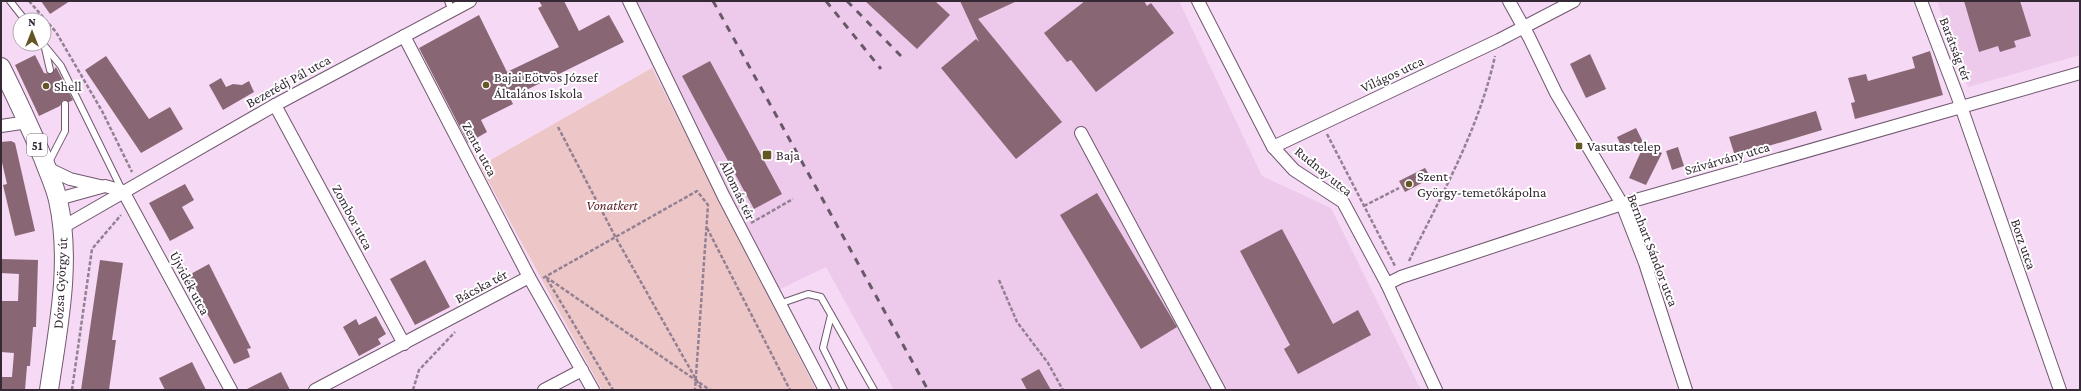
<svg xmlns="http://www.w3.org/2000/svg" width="2081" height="391" font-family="'Crimson Pro',serif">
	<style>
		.built { fill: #edcaeb }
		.green { fill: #edc7c7 }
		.building { fill: #886674 }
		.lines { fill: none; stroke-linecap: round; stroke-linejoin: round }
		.lane-casing { stroke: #70576f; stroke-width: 8 }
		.street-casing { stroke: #70576f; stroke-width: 14 }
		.primary-casing { stroke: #70576f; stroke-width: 20 }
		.path { stroke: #948093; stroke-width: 2.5; stroke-dasharray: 4 2; stroke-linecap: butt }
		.lane { stroke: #fff; stroke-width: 6 }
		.street { stroke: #fff; stroke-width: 12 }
		.primary { stroke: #fff; stroke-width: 18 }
		.rail { stroke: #695968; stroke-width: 3; stroke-dasharray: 7 7; stroke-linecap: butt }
		.poi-dot { fill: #655724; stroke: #fff; stroke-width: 1.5 }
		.labels { text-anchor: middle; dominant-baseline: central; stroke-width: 4; stroke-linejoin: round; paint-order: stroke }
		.shield { fill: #fff; stroke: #716971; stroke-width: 1 }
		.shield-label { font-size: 13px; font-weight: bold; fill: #342934 }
		.street-label { font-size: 14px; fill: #342934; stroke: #fff }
		.poi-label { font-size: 14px; fill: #342934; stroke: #fff; text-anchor: start }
		.park-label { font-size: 14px; font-style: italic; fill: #5f2328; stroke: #fff }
	</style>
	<rect width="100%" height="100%" fill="#f6d9f4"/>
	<!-- built -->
	<g class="built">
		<path d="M 629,1 L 1179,1 L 1262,176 L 1331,208 L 1421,390 L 894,390 L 826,267 L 776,291 Z"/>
		<path d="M 1937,1 L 2080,1 L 2080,55 L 1968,87 Z"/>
	</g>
	<!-- green -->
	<path class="green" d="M 652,68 L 816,390 L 602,390 L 480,166 Z"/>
	<!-- building -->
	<g class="building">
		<path d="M 41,1 L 70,1 L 50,14 Z"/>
		<path d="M 539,1 L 564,1 L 579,31 L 609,15 L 624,42 L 510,98 L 513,104 L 481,120 L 487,132 L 468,143 L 419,48 L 479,15 L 507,72 L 559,47 L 538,8 L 542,6 Z"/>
		<path d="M 865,1 L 935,1 L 950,15 L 917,49 Z"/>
		<path d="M 960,1 L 1017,1 L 978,19 L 1062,122 L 1016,159 L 941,68 L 976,39 L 979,42 Z"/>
		<path d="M 1085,1 L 1144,1 L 1147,6 L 1151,3 L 1174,33 L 1096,92 L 1071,60 L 1067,62 L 1044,33 Z"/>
		<path d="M 1964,1 L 2020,1 L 2031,36 L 2014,41 L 2016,47 L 2000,52 L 1998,46 L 1979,52 Z"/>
		<path d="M 1930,51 L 1943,95 L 1855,119 L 1851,103 L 1855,102 L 1848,78 L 1866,74 L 1868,81 L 1915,68 L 1912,57 Z"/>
		<path d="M 1590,54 L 1606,89 L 1586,98 L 1570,64 Z"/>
		<path d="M 35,55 L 44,73 L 51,74 L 56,67 L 73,100 L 69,102 L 63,100 L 60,106 L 39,116 L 15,65 Z"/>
		<path d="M 106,56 L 149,119 L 170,107 L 183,129 L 141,153 L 85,70 Z"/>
		<path d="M 710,61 L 782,194 L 754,209 L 682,76 Z"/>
		<path d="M 221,78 L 226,87 L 233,84 L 242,85 L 249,81 L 254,92 L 223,110 L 209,85 Z"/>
		<path d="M 1816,111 L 1822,130 L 1735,156 L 1729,137 Z"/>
		<path d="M 1636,128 L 1643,142 L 1624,151 L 1617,137 Z"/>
		<path d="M 11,141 L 15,143 L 35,231 L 15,236 L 3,185 L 7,184 L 1,158 L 1,142 Z"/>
		<path d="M 1644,145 L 1662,153 L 1646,185 L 1629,178 Z"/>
		<path d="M 1678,147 L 1684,166 L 1672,170 L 1666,151 Z"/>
		<path d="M 1425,168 L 1431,178 L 1405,192 L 1399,181 Z"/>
		<path d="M 185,184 L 194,200 L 182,207 L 194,228 L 170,241 L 149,203 Z"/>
		<path d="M 1097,193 L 1177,327 L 1141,349 L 1060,215 Z"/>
		<path d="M 1282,229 L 1333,324 L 1358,310 L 1371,335 L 1298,374 L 1284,349 L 1290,345 L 1240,251 Z"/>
		<path d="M 1,259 L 38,260 L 36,327 L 33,327 L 30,366 L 27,366 L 25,390 L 1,390 L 1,377 L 12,377 L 14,353 L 1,352 L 1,301 L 18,301 L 19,274 L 1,273 Z"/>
		<path d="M 100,260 L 123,263 L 112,340 L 116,340 L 109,390 L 81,390 Z"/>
		<path d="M 425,260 L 450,307 L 415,325 L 390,279 Z"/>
		<path d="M 209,264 L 251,348 L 247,349 L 250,357 L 234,364 L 187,276 Z"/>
		<path d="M 376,316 L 386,334 L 378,339 L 381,344 L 359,356 L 343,327 L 356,319 L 359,325 Z"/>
		<path d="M 192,362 L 206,390 L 165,390 L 159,378 Z"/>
		<path d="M 1039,369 L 1051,390 L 1027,390 L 1021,379 Z"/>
		<path d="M 281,372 L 290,390 L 245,390 Z"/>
	</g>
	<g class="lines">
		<defs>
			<g id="lane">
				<path d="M 10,1 L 25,20"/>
				<path d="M 448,1 L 452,11"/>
				<path d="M 43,44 L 61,66 L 122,190"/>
				<path d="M 45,48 L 50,70"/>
				<path d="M 49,162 L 65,131 L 65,104"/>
				<path d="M 779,304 L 808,294 L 821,297 L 874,390"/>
				<path d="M 831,315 L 823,348 L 844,390"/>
			</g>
			<g id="street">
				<path d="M 629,1 L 724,197 L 825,390"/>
				<path d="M 1198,1 L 1273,147 L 1294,170 L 1343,202 L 1387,284 L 1436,390"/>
				<path d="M 1509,1 L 1529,37 L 1556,93 L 1622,204 L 1645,263 L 1686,390"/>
				<path d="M 1921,1 L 1957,95 L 2060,390"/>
				<path d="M 404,36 L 529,277 L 593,390"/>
				<path d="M 275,105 L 404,344"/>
				<path d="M 1,126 L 28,122"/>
				<path d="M 1081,133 L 1219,390"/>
				<path d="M 1273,147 L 1499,40 L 1574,1"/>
				<path d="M 47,168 L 70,179 L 100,186"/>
				<path d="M 123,191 L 231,390"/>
				<path d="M 58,199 L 105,186 L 123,191"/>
				<path d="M 63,227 L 275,105 L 470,1"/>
				<path d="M 1387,284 L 1401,277 L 1622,204 L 2080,73"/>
				<path d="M 315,390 L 529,277"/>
				<path d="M 544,390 L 582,370"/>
			</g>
			<path id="primary" d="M 1,67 C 16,97 30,127 43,158 C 48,172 55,186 58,200 C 72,263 58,328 49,390"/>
		</defs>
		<!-- lane casing -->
		<use href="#lane" class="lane-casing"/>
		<!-- street casing -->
		<use href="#street" class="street-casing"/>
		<!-- primary casing -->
		<use href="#primary" class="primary-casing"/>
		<!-- path -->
		<g class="path">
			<path d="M 29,1 L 56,32 L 102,111 L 132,172"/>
			<path d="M 558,127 L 616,238 L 702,390"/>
			<path d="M 1327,134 L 1395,266"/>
			<path d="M 1364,206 L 1399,188"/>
			<path d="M 751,223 L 793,199"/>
			<path d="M 707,228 L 790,390"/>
			<path d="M 1409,261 C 1442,194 1479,129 1495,56"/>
			<path d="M 546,277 L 710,390"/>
			<path d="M 543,278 L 697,191 L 708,205 L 695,390"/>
			<path d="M 547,279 L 613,390"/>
			<path d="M 999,280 L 1017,322 L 1048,363 L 1063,390"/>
			<path d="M 72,390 L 92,249 L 121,215"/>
			<path d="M 413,390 L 419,370 L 455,332"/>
		</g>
		<!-- lane -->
		<use href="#lane" class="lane"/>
		<!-- street -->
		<use href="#street" class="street"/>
		<!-- primary -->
		<use href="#primary" class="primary"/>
		<!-- rail -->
		<g class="rail">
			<path d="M 713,1 L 928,390"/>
			<path d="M 826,1 L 881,69"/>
			<path d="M 847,1 L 902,57"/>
		</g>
	</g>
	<!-- markers -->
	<g class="poi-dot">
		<circle cx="486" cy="85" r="4"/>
		<circle cx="46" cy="86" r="4"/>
		<rect x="1575" y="142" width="8" height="8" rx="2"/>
		<rect x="762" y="150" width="10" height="10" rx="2"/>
		<circle cx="1409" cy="184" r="4"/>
	</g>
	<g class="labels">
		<!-- shield labels -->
		<rect class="shield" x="27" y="134" width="20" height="22" rx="3"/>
		<g class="shield-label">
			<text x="37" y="145">51</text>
		</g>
		<!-- street labels -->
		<g class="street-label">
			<text transform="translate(1956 49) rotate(69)">Barátság tér</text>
			<text transform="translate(1392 74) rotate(-25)">Világos utca</text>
			<text transform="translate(288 81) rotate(-29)">Bezerédj Pál utca</text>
			<text transform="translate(480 149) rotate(62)">Zenta utca</text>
			<text transform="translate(1727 158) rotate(-16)">Szivárvány utca</text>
			<text transform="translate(1324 171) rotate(39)">Rudnay utca</text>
			<text transform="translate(738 190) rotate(64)">Állomás tér</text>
			<text transform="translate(353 217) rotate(62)">Zombor utca</text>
			<text transform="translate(2024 244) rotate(71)">Borz utca</text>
			<text transform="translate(1653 250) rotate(69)">Bernhart Sándor utca</text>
			<text transform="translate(60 283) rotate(-87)">Dózsa György út</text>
			<text transform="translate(190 283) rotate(62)">Újvidék utca</text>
			<text transform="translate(481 286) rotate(-28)">Bácska tér</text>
		</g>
		<!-- poi labels -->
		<g class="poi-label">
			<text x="494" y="77">Bajai Eötvös József<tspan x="494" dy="16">Általános Iskola</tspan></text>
			<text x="54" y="86">Shell</text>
			<text x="1587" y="146">Vasutas telep</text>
			<text x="776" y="155">Baja</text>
			<text x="1417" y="176">Szent<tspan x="1417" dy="16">György-temetőkápolna</tspan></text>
		</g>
		<!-- park labels -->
		<g class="park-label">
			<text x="612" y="205">Vonatkert</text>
		</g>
	</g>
	<!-- border -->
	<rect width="2081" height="391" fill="none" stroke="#342934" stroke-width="4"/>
	<!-- north arrow -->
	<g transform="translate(32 32)"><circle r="19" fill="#ffffff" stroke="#aea9ae"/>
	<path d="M0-3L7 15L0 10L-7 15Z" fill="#655724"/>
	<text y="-6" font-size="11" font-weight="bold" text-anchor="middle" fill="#342934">N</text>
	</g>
</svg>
